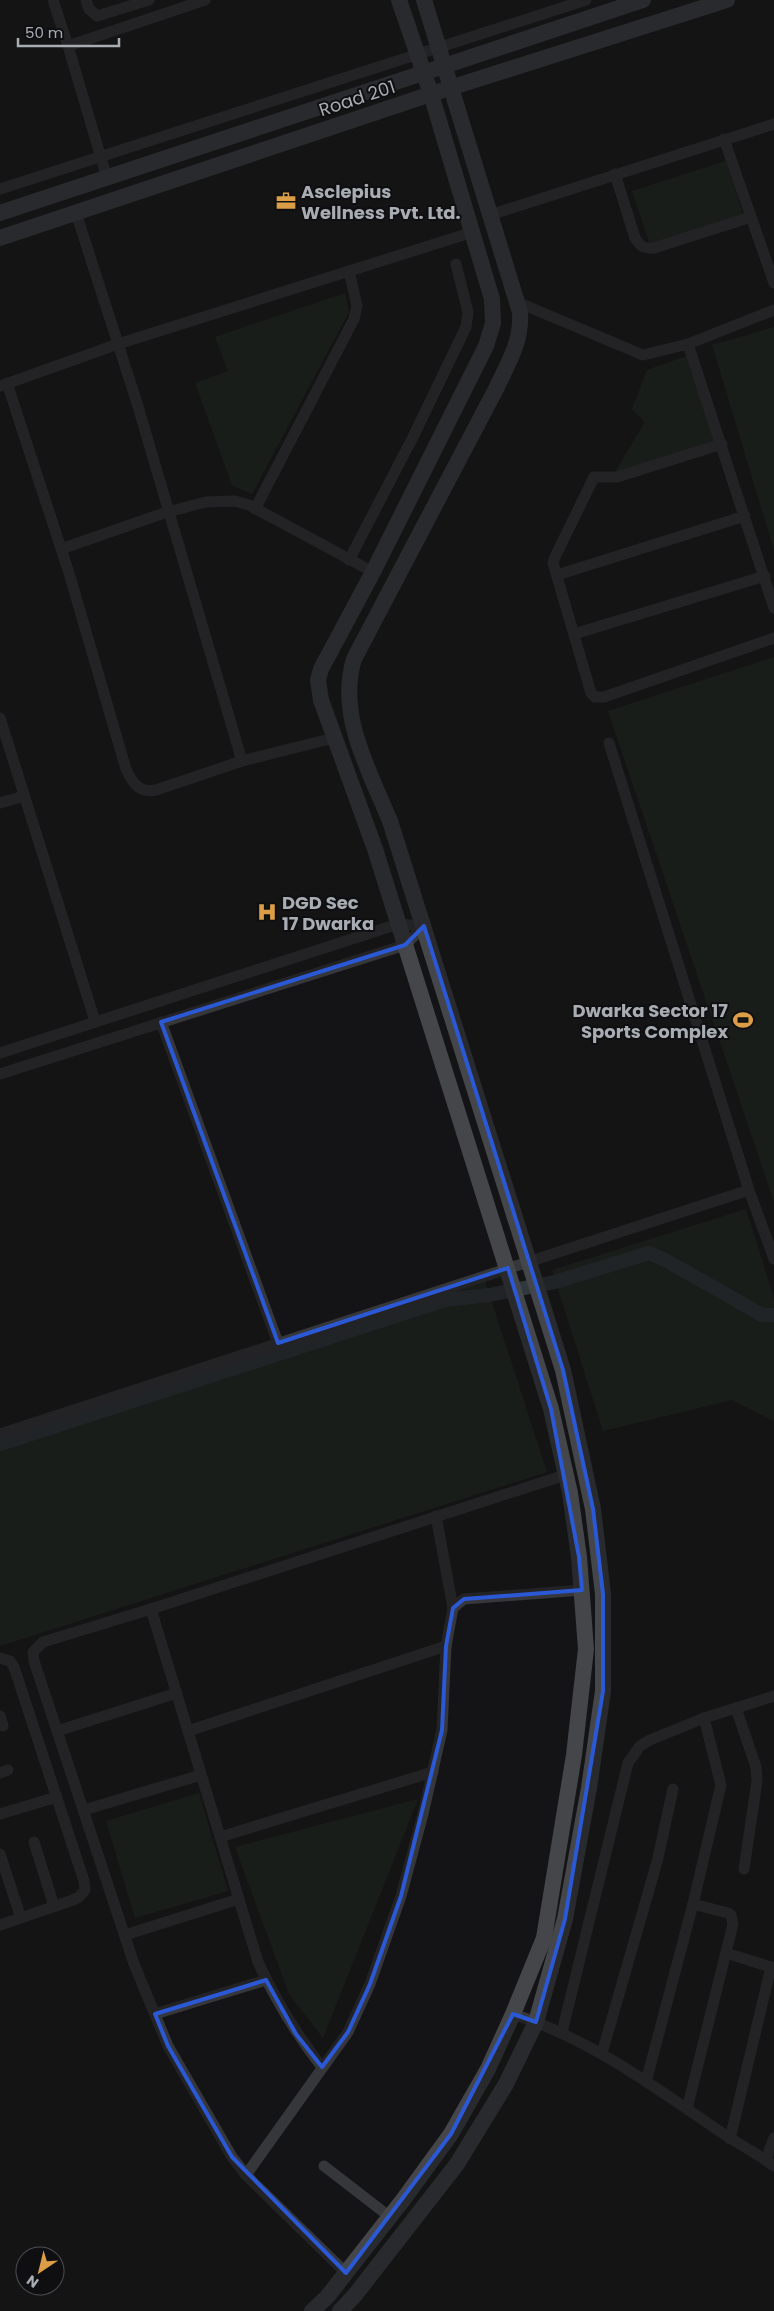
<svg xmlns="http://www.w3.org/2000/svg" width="774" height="2311" font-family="Poppins,sans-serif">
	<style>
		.park { fill: #212821 }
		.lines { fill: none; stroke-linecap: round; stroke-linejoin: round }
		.canal { stroke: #2f383d; stroke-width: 14 }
		.street { stroke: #36373a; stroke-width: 11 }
		.secondary { stroke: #44464a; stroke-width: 16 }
		.marked { fill: none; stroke: #2b58d4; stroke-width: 4; stroke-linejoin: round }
		.labels { text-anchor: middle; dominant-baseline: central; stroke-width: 4; stroke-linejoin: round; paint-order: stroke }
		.street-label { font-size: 18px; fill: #a8adb4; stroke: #0f0f11 }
		.poi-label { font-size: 18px; font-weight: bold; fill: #a8adb4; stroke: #0f0f11; text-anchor: start }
	</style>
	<rect width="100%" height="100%" fill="#141416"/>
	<!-- park -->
	<g class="park">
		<path d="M 726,161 L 743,214 L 650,244 L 632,191 Z"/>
		<path d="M 345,293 L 349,312 L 252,494 L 232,485 L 195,383 L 228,371 L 215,337 Z"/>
		<path d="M 774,327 L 774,550 L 712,345 Z"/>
		<path d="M 686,356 L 716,442 L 614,474 L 645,422 L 632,409 L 647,370 Z"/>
		<path d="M 774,657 L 774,1202 L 608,711 Z"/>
		<path d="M 746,1209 L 774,1298 L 774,1421 L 732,1400 L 603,1431 L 552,1270 Z"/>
		<path d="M 485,1281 L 547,1472 L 0,1646 L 0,1435 Z"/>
		<path d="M 199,1793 L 228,1891 L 135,1918 L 106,1821 Z"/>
		<path d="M 418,1799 L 323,2038 L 289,1994 L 235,1847 Z"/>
	</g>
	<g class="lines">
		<!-- canal -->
		<path class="canal" d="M 0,1444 L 445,1300 L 489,1295 L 555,1282 L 649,1253 L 667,1261 L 762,1315 L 774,1315"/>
		<!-- street -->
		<g class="street">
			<path d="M 53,0 L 68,46 L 107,178"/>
			<path d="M 86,0 L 89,9 L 97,16 L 149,0"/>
			<path d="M 68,46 L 205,0"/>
			<path d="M 724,139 L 774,283"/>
			<path d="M 615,174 L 635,238 C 641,247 644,249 654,248 L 751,217"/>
			<path d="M 0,189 L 586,0"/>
			<path d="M 76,213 L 137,403 L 242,761"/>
			<path d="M 490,215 L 774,124"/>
			<path d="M 517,302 L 643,355 L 688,344 L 774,310"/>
			<path d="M 688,344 L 774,608"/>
			<path d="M 7,383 L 69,573 L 126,769 C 133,784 139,793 156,790 L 242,761 L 334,738"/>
			<path d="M 0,386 L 118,344 L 473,232"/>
			<path d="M 722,444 L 617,477 L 594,477 L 555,557 L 553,563 L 591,693 L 595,697 L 604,697 L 774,638"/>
			<path d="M 255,509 L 354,319 L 357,306 L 349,271"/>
			<path d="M 61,549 L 167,512 L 206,502 L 235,501 L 249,505 L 373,572"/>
			<path d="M 349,560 L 413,437 L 466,327 L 468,312 L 456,264"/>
			<path d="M 557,575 L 745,516"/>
			<path d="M 574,634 L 765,576"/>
			<path d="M 0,718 L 95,1021"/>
			<path d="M 609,743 L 749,1190 L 774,1259"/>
			<path d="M 0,803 L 24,796"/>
			<path d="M 161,1022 L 278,1343"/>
			<path d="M 0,1053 L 398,924 L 424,926"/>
			<path d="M 0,1074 L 405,945 L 424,926"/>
			<path d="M 0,1434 L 749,1190"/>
			<path d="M 436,1516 L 453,1608"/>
			<path d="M 151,1609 L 43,1642 L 33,1652 L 34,1661 L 134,1964 L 168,2046 L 232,2157 L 246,2175"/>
			<path d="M 0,1658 L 10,1661 L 14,1667 L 84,1881 L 85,1890 L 79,1897 L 73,1900 L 0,1925"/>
			<path d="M 736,1708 L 756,1767 L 757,1781 L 744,1869"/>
			<path d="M 0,1716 L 3,1726"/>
			<path d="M 57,1731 L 177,1693"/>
			<path d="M 188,1731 L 446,1646"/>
			<path d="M 0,1773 L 8,1770"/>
			<path d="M 84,1810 L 201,1775"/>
			<path d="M 0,1814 L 57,1797"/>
			<path d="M 220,1837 L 433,1772"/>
			<path d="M 34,1842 L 54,1906"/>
			<path d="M 0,1854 L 21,1918"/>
			<path d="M 693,1904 L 721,1785 L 704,1718"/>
			<path d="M 125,1935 L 239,1899"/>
			<path d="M 726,1953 L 774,1968"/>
			<path d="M 155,2014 L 266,1980"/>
			<path d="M 513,2014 C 590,2039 653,2086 719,2131 C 737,2143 756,2153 774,2166"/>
			<path d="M 562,2032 L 628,1763 L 640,1746 L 650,1740 L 704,1718 L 774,1696"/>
			<path d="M 602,2053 L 657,1862 L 673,1789"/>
			<path d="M 322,2067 C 296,2034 276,2001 258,1962 L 151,1609 L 565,1475"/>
			<path d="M 646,2082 L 693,1904 L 728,1913 L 731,1915 L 733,1924 L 687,2109"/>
			<path d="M 730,2139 L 771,1967"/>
			<path d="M 766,2160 L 774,2138"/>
			<path d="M 324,2166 L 390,2217"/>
			<path d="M 346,2273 L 246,2175 L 348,2032 L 370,1984 L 401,1896 L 423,1814 L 442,1730 L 446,1646 L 453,1608 L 464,1599 L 582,1590"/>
		</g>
		<!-- secondary -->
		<g class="secondary">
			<path d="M 0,213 L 643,0"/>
			<path d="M 0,238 L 431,94 L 727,0"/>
			<path d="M 312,2311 L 327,2297 L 403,2200 L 451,2134 L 488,2069 L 513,2014 L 544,1938 L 574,1755 L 586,1649 L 579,1557 L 570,1493 L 551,1409 L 375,849 L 321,700 L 318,680 L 321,669 L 373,572 L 486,346 L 493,323 L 492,299 L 431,94 L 399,0"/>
			<path d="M 340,2311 L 355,2295 L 457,2164 L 506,2084 L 536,2022 L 565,1919 L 589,1788 L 603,1691 L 603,1594 L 593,1509 L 563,1370 L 390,821 C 369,770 337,715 354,659 L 497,387 C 509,361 522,341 520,312 L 424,0"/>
		</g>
	</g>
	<!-- marked area -->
	<path d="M0 0H774V2311H0ZM 424,926 L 563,1370 L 593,1509 L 603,1594 L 603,1691 L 565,1919 L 536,2022 L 513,2014 L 451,2134 L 346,2273 L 232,2157 L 168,2046 L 155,2014 L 266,1980 L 296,2034 L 322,2067 L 348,2032 L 370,1984 L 401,1896 L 442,1730 L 446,1646 L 453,1608 L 464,1599 L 582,1590 L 579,1557 L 551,1409 L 508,1268 L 278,1343 L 161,1022 L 405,945 Z" fill="#141416" fill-opacity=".55" fill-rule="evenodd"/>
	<path class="marked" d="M 424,926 L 563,1370 L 593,1509 L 603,1594 L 603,1691 L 565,1919 L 536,2022 L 513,2014 L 451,2134 L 346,2273 L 232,2157 L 168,2046 L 155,2014 L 266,1980 L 296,2034 L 322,2067 L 348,2032 L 370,1984 L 401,1896 L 442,1730 L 446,1646 L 453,1608 L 464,1599 L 582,1590 L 579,1557 L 551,1409 L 508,1268 L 278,1343 L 161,1022 L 405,945 Z"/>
	<!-- icons -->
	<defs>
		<symbol id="office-bare" viewBox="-9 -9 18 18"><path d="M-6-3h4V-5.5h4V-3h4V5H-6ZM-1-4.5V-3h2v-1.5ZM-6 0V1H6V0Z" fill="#db9e47" stroke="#0f0f11" stroke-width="2.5" paint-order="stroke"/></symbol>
		<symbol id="hospital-bare" viewBox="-9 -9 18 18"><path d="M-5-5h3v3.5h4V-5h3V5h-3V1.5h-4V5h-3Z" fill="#db9e47" stroke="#0f0f11" stroke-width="2.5" paint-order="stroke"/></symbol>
		<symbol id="stadium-bare" viewBox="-9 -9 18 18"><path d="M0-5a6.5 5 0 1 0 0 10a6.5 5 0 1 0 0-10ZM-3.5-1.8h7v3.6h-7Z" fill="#db9e47" stroke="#0f0f11" stroke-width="2.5" paint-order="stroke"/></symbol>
	</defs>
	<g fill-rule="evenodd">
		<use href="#office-bare" x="272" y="187" width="28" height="28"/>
		<use href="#hospital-bare" x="253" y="898" width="28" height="28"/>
		<use href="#stadium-bare" x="729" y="1006" width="28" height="28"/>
	</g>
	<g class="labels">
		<!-- street labels -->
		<g class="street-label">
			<text transform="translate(357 98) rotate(-18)">Road 201</text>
		</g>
		<!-- poi labels -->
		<g class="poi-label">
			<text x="301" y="191">Asclepius<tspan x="301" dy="21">Wellness Pvt. Ltd.</tspan></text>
			<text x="282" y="902">DGD Sec<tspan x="282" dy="21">17 Dwarka</tspan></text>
			<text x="728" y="1010" text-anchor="end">Dwarka Sector 17<tspan x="728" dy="21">Sports Complex</tspan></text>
		</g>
	</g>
	<!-- north arrow -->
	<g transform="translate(40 2271) rotate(215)"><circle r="24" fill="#0f0f11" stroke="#4c4e52"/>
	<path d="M0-4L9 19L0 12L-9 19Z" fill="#db9e47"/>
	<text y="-8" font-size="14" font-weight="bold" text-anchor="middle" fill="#a8adb4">N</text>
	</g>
	<!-- scale -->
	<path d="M18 38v8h101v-8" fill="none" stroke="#a8adb4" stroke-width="2.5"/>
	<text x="25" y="38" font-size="15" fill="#a8adb4" stroke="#0f0f11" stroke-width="4" paint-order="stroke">50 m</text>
</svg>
